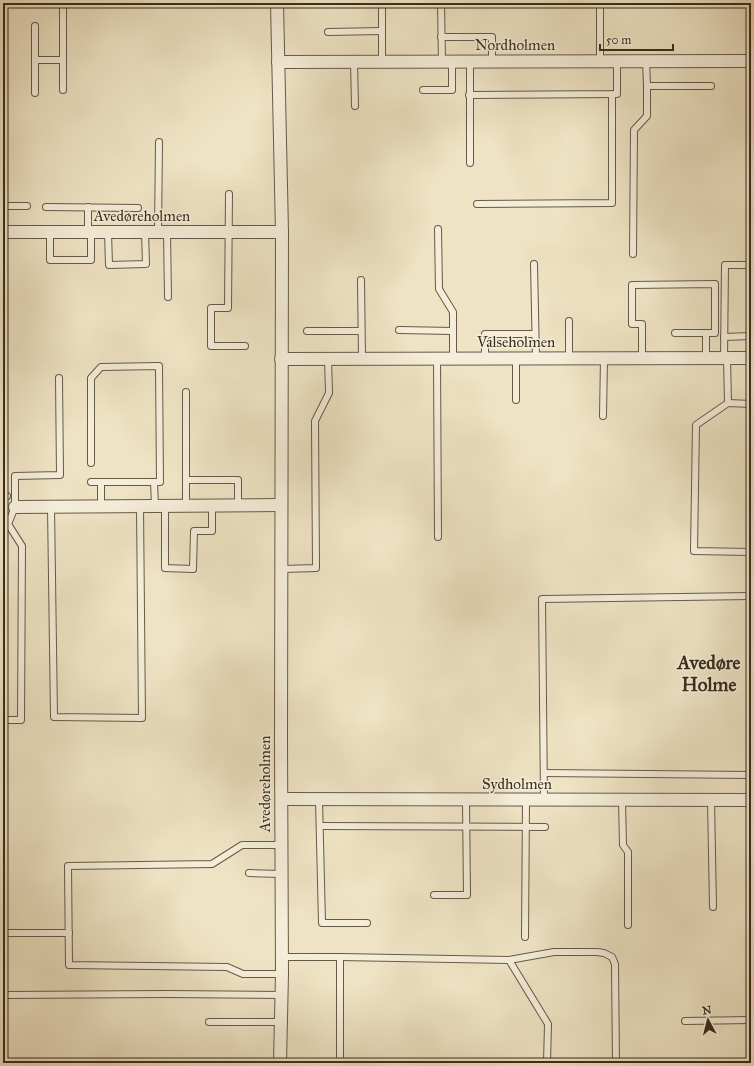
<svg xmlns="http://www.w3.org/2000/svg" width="754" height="1066" font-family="'IM FELL Great Primer',serif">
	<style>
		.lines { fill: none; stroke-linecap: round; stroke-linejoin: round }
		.service-casing { stroke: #665a47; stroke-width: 8 }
		.minor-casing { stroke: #665a47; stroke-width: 14 }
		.service { stroke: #f4edd9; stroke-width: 6 }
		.minor { stroke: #f4edd9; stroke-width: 12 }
		.labels { text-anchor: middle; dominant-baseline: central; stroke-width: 3; stroke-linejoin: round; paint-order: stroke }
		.street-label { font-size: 15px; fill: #392d1d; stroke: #f4edd9 }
		.district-label { font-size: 19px; font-weight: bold; fill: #392d1d; stroke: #f4edd9 }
	</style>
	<rect width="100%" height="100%" fill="#eee3c4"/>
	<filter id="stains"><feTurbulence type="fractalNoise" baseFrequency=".005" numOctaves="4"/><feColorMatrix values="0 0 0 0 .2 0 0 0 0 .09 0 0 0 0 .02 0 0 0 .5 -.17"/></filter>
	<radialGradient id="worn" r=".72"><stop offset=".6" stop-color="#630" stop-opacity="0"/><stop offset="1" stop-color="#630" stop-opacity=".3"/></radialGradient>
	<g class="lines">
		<defs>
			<g id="service">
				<path d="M 382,3 L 382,62"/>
				<path d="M 441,3 L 442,62"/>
				<path d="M 600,3 L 600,61"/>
				<path d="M 35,26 L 35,93"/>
				<path d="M 328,32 L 382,31"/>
				<path d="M 441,37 L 492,37 L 492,61"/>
				<path d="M 35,60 L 63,60"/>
				<path d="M 470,61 L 470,163"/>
				<path d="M 646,61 L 647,86"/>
				<path d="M 354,62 L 355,106"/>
				<path d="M 63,90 L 63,3"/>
				<path d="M 423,90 L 452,90 L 452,61"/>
				<path d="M 469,95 L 617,94 L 617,61"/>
				<path d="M 3,147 L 4,120"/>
				<path d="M 229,194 L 228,308 L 211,308 L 211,346 L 245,346"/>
				<path d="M 477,204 L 612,203 L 612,94"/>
				<path d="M 3,206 L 27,206"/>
				<path d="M 46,207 L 138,208"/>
				<path d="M 88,207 L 88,232"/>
				<path d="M 438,229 L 439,289 L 453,312 L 453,358"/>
				<path d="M 50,232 L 50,260 L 91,260 L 91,232"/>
				<path d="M 108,232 L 109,265 L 146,264 L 145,232"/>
				<path d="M 158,232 L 159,142"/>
				<path d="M 167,232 L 168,297"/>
				<path d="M 633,254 L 634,130 L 647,116 L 647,86 L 711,86"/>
				<path d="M 534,264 L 536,358"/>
				<path d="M 361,280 L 362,358"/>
				<path d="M 569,321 L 569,358"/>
				<path d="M 399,330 L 453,331"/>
				<path d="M 307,331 L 361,331"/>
				<path d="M 724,337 L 751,336"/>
				<path d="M 437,358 L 438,537"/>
				<path d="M 485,358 L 485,334 L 535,334"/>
				<path d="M 642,358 L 642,324 L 632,324 L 632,285 L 715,284 L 715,333 L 675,333"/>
				<path d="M 706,358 L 706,333"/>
				<path d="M 724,358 L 725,265 L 751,265"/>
				<path d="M 727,358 L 728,403"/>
				<path d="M 516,400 L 516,358"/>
				<path d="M 751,404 L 728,403 L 696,425 L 694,551 L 751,552"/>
				<path d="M 603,416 L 604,358"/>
				<path d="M 91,463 L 91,378 L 101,367 L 159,366 L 160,482 L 91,482"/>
				<path d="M 186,480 L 238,480 L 238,505"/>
				<path d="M 101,482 L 101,506"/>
				<path d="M 154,482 L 155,506"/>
				<path d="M 3,496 L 7,496"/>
				<path d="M 165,506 L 165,568 L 193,569 L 194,531 L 212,531 L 212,506"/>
				<path d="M 186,506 L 186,392"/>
				<path d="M 51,507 L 54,717 L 142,718 L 140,506"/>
				<path d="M 8,524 L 15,507 L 15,476 L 60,475 L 59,378"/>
				<path d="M 282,569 L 316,568 L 315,421 L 329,393 L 328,358"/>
				<path d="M 3,720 L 21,720 L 22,546 L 8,524"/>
				<path d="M 544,773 L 751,775"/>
				<path d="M 319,800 L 322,923 L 367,923"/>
				<path d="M 544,800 L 542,599 L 751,596"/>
				<path d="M 622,800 L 623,845 L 628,852 L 628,925"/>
				<path d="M 711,800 L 713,907"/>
				<path d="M 320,826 L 545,827"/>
				<path d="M 282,845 L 242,845 L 212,864 L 68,866 L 69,965 L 227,967 L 243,974 L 282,974"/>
				<path d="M 249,873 L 281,874"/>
				<path d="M 434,895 L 467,895 L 466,801"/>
				<path d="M 3,933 L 69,933"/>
				<path d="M 525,937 L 526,800"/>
				<path d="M 282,957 L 340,957 L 340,1063"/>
				<path d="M 340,957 L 509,960 L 548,1024 L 547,1063"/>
				<path d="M 509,960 L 554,952 L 597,952 L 604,953 L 612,957 L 615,964 L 616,1063"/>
				<path d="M 3,995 L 166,994 L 282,995"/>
				<path d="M 685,1021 L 751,1020"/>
				<path d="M 209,1022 L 280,1022"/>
			</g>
			<g id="minor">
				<path d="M 277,3 L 282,232 L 281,742 L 282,974 L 280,1063"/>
				<path d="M 278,62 L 751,61"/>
				<path d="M 3,232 L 282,232"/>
				<path d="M 281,359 L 751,358"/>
				<path d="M 15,507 L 281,505"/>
				<path d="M 282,799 L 751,800"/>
			</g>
		</defs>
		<!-- service casing -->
		<use href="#service" class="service-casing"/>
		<!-- minor casing -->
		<use href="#minor" class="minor-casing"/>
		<!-- service -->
		<use href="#service" class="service"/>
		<!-- minor -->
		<use href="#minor" class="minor"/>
	</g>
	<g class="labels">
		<!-- street labels -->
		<g class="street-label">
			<text x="515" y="45">Nordholmen</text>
			<text x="142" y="216">Avedøreholmen</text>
			<text x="516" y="342">Valseholmen</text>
			<text transform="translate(265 784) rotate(-90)">Avedøreholmen</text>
			<text x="517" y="784">Sydholmen</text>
		</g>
		<!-- district labels -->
		<g class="district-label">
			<text x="709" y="662">Avedøre<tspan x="709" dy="22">Holme</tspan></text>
		</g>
	</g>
	<!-- margin -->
	<rect width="754" height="1066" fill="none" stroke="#eee3c4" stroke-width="16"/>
	<rect x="4" y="4" width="746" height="1058" fill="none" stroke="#392d1d" stroke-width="2"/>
	<rect x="8" y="8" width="738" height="1050" fill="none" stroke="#392d1d"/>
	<!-- north arrow -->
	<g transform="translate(708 1020) rotate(353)" stroke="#f4edd9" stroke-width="3" paint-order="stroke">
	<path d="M0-3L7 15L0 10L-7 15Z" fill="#392d1d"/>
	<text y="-6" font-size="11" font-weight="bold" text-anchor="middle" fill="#392d1d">N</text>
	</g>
	<!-- scale -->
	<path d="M600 44v6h73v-6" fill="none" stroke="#392d1d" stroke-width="2"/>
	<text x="606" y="44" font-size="12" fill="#392d1d" stroke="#f4edd9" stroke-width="3" paint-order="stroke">50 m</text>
	<rect width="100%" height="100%" filter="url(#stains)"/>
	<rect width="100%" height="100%" fill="url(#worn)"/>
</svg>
